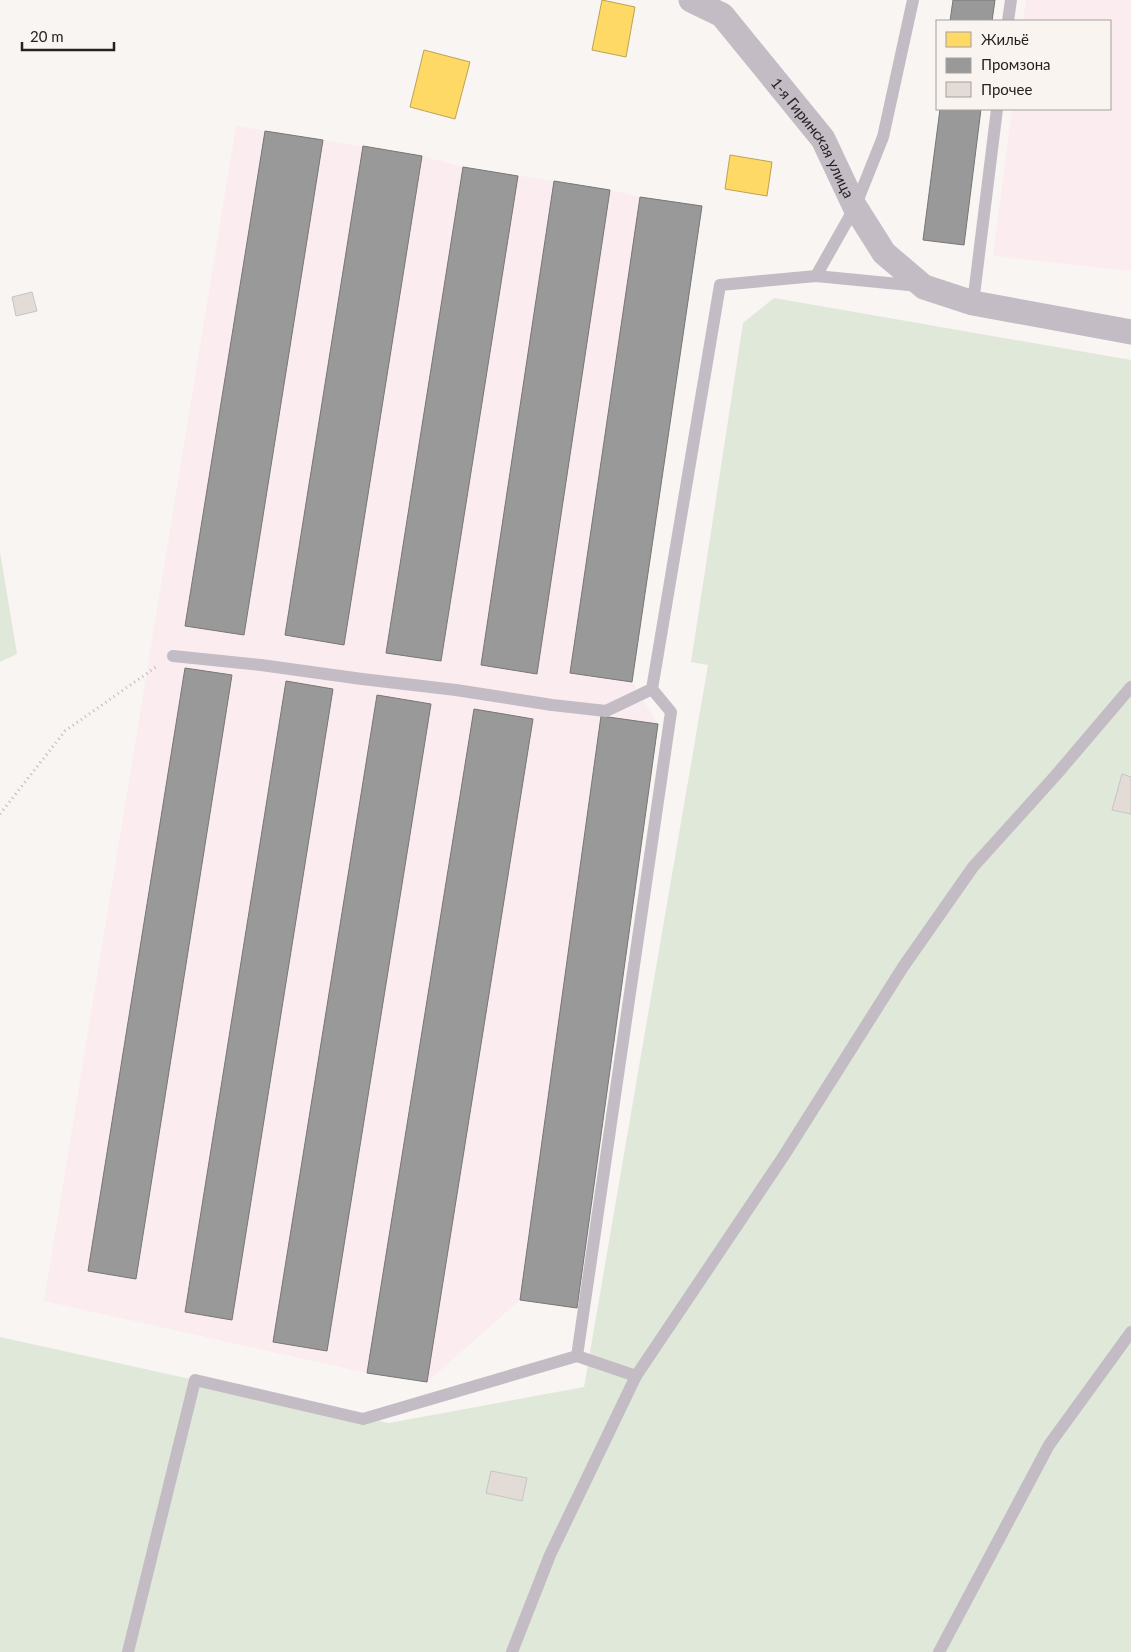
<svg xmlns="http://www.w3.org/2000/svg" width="1131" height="1652" font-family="Lato,sans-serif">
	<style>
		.industrial { fill: #fbecf0 }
		.green { fill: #e0e8d9 }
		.homes { fill: #ffd966; stroke: #bea252 }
		.industry { fill: #999; stroke: #767675 }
		.building { fill: #e3dbd6; stroke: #c6c5c3 }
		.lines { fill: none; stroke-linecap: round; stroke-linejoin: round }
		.path { stroke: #bcb7bb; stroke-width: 3; stroke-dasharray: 1 4; stroke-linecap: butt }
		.service { stroke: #c3bcc4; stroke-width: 12 }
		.minor { stroke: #c3bcc4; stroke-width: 25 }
		.labels { text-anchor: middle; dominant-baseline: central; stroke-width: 5; stroke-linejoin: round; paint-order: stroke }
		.street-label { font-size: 15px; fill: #252322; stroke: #faf4f1 }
	</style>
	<rect width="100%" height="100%" fill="#f8f5f3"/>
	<!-- industrial -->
	<g class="industrial">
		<path d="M 1026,0 L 1131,0 L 1131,271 L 993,256 L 1012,109 L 1110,109 L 1110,21 L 1023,21 Z"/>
		<path d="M 236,126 L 422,156 L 463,167 L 610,190 L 640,197 L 702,206 L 632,682 L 658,724 L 577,1308 L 520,1300 L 427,1382 L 367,1373 L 44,1301 Z"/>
	</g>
	<!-- green -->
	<g class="green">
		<path d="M 774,298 L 1131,360 L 1131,1652 L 0,1652 L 0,1337 L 389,1423 L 584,1387 L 708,665 L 691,662 L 743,323 Z"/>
		<path d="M 0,552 L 17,654 L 0,662 Z"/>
	</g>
	<!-- homes -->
	<g class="homes">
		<path d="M 602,0 L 635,7 L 626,57 L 592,50 Z"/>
		<path d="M 424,50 L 470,62 L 455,119 L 410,107 Z"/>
		<path d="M 730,155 L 772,162 L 767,196 L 725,189 Z"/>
	</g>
	<!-- industry -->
	<g class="industry">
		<path d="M 953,0 L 995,0 L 992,21 L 950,21 Z"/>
		<path d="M 940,109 L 981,109 L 964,245 L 923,240 Z"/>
		<path d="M 265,131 L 323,140 L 244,635 L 185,626 Z"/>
		<path d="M 363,146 L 422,156 L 344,645 L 285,635 Z"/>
		<path d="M 463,167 L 518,176 L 441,661 L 386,653 Z"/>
		<path d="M 554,181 L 610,190 L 537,674 L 481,665 Z"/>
		<path d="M 640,197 L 702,206 L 632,682 L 570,673 Z"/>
		<path d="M 185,668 L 232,675 L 136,1279 L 88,1271 Z"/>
		<path d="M 286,681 L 333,689 L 232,1320 L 185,1312 Z"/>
		<path d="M 377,695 L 431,704 L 327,1351 L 273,1342 Z"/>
		<path d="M 474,709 L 533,719 L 427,1382 L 367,1373 Z"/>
		<path d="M 601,716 L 658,724 L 577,1308 L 520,1300 Z"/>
	</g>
	<!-- building -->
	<g class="building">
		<path d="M 32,292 L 37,311 L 16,316 L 12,297 Z"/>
		<path d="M 1122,774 L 1131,777 L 1131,814 L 1112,810 Z"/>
		<path d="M 491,1471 L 527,1478 L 522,1501 L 486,1493 Z"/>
	</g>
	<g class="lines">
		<!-- path -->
		<path class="path" d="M 0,814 L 65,731 L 156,667"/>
		<!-- service -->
		<g class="service">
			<path d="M 1008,21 L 1011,0"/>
			<path d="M 816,276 L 855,207 L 883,137 L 913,0"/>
			<path d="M 973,303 L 997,109"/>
			<path d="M 173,656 L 261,665 L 362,679 L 456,690 L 552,705 L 606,711 L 652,689 L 720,285 L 816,276 L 919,286"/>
			<path d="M 577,1356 L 671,712 L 652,689"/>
			<path d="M 128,1652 L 195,1380 L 363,1419 L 577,1356 L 636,1376"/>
			<path d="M 512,1652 L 550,1555 L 636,1376 L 783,1157 L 903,967 L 973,867 L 1056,775 L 1131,687"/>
			<path d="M 939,1652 L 1049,1445 L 1131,1332"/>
		</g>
		<!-- minor -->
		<path class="minor" id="s1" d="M 691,0 L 722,15 L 823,139 L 855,207 L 884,253 L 924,287 L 973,303 L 1131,332"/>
	</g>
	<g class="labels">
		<!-- street labels -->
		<g class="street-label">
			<text stroke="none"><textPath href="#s1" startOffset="188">1-я Гиринская улица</textPath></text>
		</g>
	</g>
	<!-- legend -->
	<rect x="936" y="20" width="175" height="90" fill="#faf4f1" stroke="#a5a09e"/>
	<rect x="946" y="32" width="25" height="15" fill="#ffd966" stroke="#a5a09e"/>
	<text x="981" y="45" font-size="15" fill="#252322">Жильё</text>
	<rect x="946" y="58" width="25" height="15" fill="#999999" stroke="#a5a09e"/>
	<text x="981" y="70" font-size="15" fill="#252322">Промзона</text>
	<rect x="946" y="82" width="25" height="15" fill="#e3dbd6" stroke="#a5a09e"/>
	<text x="981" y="95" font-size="15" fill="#252322">Прочее</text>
	<!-- scale -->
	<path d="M22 42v8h92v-8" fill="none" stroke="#252322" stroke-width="2.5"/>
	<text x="30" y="42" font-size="15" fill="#252322" stroke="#faf4f1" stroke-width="4" paint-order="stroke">20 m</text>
</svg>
